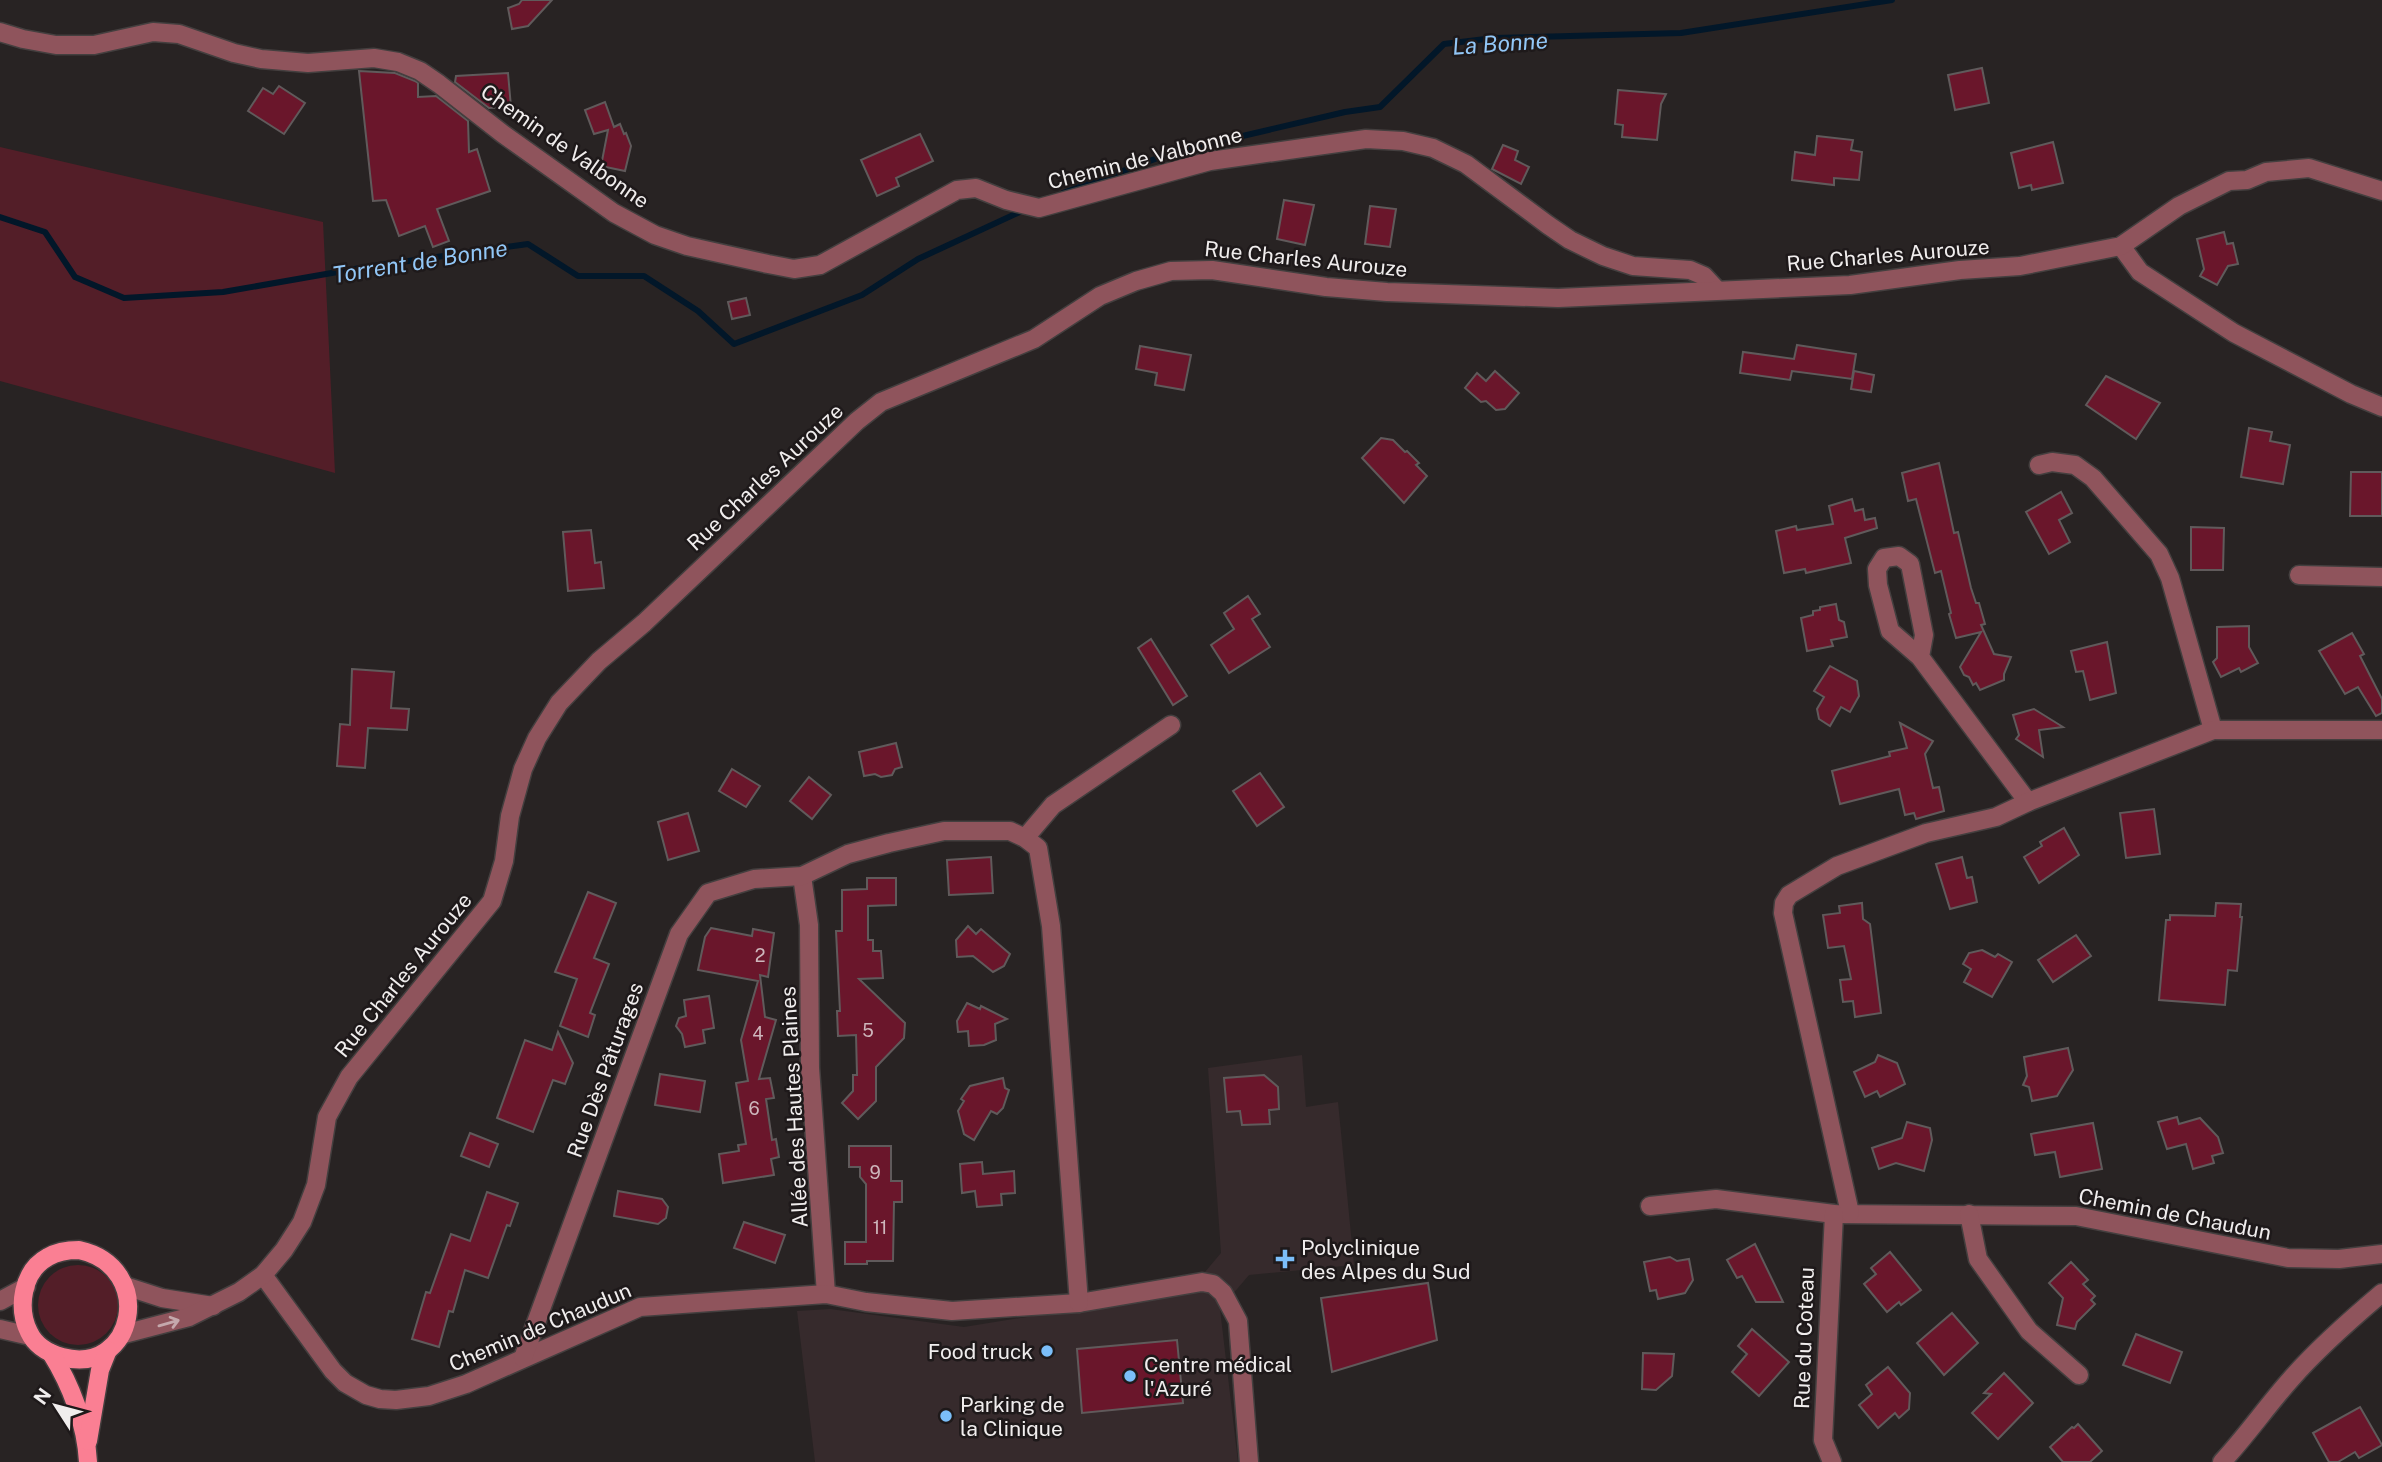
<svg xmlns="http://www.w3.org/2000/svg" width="2382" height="1462" font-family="'Public Sans',sans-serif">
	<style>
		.built { fill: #362a2c }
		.green { fill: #531e28 }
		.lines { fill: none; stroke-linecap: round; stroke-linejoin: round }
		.stream { stroke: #021729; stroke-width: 6 }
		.building { fill: #6a162b; stroke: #605a5b; stroke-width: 2 }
		.minor-casing { stroke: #443f3f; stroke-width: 21 }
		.major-casing { stroke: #443f3f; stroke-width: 21 }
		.minor { stroke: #8f545c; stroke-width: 18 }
		.major { stroke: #fa7f93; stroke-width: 18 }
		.oneway { stroke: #c4a8ac }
		.poi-dot { fill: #7bbef9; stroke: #1e191a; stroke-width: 2.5 }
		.labels { text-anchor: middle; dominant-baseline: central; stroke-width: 5; stroke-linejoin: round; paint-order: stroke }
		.number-label { font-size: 18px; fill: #ceb7bc }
		.street-label { font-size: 21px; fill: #f0eded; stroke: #1e191a }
		.poi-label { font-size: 21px; fill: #f0eded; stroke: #1e191a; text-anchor: start }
		.water-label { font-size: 23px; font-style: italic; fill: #92c7f7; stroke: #1e191a }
	</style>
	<rect width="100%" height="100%" fill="#282323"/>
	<!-- built -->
	<path class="built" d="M 1302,1055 L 1306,1107 L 1338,1102 L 1354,1265 L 1249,1275 L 1220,1309 L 1238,1462 L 815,1462 L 797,1311 L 830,1309 L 964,1327 L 1189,1291 L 1221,1253 L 1208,1068 Z"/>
	<!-- green -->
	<g class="green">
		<path d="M 0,147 L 323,222 L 335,473 L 0,381 Z"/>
		<circle cx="78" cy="1305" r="40"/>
	</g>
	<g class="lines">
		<!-- stream -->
		<g class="stream">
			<path d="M 1063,193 L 1174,152 L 1345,112 L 1380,107 L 1444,44 L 1494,38 L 1681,33 L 1892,0"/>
			<path d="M 0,217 L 45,232 L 75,277 L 124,298 L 223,292 L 366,267 L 528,244 L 578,276 L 644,276 L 698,311 L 734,344 L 862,295 L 918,259 L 1024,210"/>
		</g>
	</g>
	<!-- building -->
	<g class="building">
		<path d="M 522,0 L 552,0 L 528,26 L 512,29 L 508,8 L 519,4 Z"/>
		<path d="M 1982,68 L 1989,103 L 1955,110 L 1948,75 Z"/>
		<path d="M 359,71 L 395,73 L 415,81 L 418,83 L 418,97 L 436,96 L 468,121 L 469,152 L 477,149 L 490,191 L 437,209 L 449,241 L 433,247 L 425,226 L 399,236 L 386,200 L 373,201 Z"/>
		<path d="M 508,73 L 511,107 L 489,108 L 455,82 L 456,76 Z"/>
		<path d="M 279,86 L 305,103 L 284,134 L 248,111 L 263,88 L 273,94 Z"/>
		<path d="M 1618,90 L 1666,94 L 1661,104 L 1657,140 L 1622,137 L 1623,125 L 1615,124 Z"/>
		<path d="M 605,102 L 614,127 L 620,124 L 624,134 L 626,133 L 631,146 L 625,171 L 601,166 L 608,130 L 594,134 L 585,110 Z"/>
		<path d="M 920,134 L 933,161 L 896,178 L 899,186 L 877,196 L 861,160 Z"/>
		<path d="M 1817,136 L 1853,140 L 1851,150 L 1862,152 L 1859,180 L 1834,178 L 1834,185 L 1792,180 L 1795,152 L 1815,155 Z"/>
		<path d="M 2053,142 L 2063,183 L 2032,190 L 2031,185 L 2019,188 L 2011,153 Z"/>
		<path d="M 1503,145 L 1518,151 L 1515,160 L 1529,167 L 1521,184 L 1492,169 Z"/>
		<path d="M 1284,200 L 1314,205 L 1305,245 L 1277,239 Z"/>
		<path d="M 1370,206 L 1396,209 L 1390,247 L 1365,244 Z"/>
		<path d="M 2224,232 L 2227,244 L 2233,243 L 2238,264 L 2228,266 L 2217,285 L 2200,276 L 2204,269 L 2197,239 Z"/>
		<path d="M 746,298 L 750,315 L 732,319 L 728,302 Z"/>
		<path d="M 1797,345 L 1856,354 L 1852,379 L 1792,371 L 1790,380 L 1740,373 L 1743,352 L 1794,359 Z"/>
		<path d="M 1140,346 L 1191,355 L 1184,390 L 1155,385 L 1157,373 L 1136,369 Z"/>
		<path d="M 1495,371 L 1519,393 L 1505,409 L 1496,410 L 1486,401 L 1481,402 L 1465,388 L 1477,373 L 1486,381 Z"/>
		<path d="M 1854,371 L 1874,375 L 1871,392 L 1851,389 Z"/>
		<path d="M 2106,376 L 2160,403 L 2136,439 L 2086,405 Z"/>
		<path d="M 2249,428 L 2272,432 L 2270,441 L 2290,445 L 2283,484 L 2241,477 Z"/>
		<path d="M 1381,438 L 1393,440 L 1405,452 L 1407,451 L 1419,463 L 1416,465 L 1427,476 L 1404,503 L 1362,458 Z"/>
		<path d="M 1939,463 L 1954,533 L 1958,532 L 1971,588 L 1976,603 L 1979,603 L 1985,624 L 1981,625 L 1994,654 L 2011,657 L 2004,674 L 2004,680 L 1980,690 L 1976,683 L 1973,685 L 1969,677 L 1964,675 L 1960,667 L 1981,632 L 1956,638 L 1949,614 L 1951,613 L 1941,571 L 1935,573 L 1916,499 L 1908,501 L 1902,473 Z"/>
		<path d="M 2351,472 L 2382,472 L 2382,516 L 2350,516 Z"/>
		<path d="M 2061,492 L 2072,513 L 2059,520 L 2070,542 L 2049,554 L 2026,512 Z"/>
		<path d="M 1852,499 L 1855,511 L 1863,509 L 1865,520 L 1875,518 L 1877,528 L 1845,538 L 1851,563 L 1806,573 L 1805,569 L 1784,573 L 1776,531 L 1796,526 L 1797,530 L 1833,524 L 1829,506 Z"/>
		<path d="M 2191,527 L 2224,528 L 2223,570 L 2191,570 Z"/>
		<path d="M 591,530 L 595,563 L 601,562 L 604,588 L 568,591 L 563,532 Z"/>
		<path d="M 1248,596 L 1260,614 L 1252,619 L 1270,647 L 1229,673 L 1211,645 L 1234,629 L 1224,613 Z"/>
		<path d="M 1836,604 L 1839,620 L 1844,622 L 1847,637 L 1831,640 L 1833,646 L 1807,651 L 1801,618 L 1813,615 L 1813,611 L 1820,610 L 1820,607 Z"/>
		<path d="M 2249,626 L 2249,647 L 2258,663 L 2241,672 L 2239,668 L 2221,677 L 2213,662 L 2217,658 L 2217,627 Z"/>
		<path d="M 2352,633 L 2364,654 L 2360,656 L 2382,699 L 2382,713 L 2376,716 L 2358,687 L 2345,694 L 2319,651 Z"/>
		<path d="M 1151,639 L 1187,696 L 1173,705 L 1138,648 Z"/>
		<path d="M 2107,642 L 2116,693 L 2090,700 L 2083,671 L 2076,672 L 2071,651 Z"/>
		<path d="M 1830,666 L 1857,681 L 1859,696 L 1850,712 L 1841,707 L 1830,726 L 1819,719 L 1817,709 L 1824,697 L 1814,691 Z"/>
		<path d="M 352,669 L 394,672 L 391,708 L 409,709 L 407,730 L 368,728 L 365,768 L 337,766 L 340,724 L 350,725 Z"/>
		<path d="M 2034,709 L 2063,727 L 2039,730 L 2043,757 L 2016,739 L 2019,735 L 2013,715 Z"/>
		<path d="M 1900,723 L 1933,741 L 1925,754 L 1933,788 L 1939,787 L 1944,811 L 1916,819 L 1914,813 L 1905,815 L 1899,789 L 1840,804 L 1832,771 L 1890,756 L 1889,752 L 1907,748 Z"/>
		<path d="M 896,743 L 902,767 L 895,769 L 892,775 L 881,777 L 875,774 L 864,776 L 859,752 Z"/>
		<path d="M 732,769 L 760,786 L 746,807 L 719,791 Z"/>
		<path d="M 1260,773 L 1284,807 L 1257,826 L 1233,791 Z"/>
		<path d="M 809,777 L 831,795 L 812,819 L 790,801 Z"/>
		<path d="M 2154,809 L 2160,854 L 2126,858 L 2120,813 Z"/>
		<path d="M 688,813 L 699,851 L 668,860 L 658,822 Z"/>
		<path d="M 2064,828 L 2079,855 L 2039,883 L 2024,857 L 2042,846 L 2040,842 Z"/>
		<path d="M 991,857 L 993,893 L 949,895 L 947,860 Z"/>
		<path d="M 1962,857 L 1967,878 L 1972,877 L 1977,902 L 1950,909 L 1936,864 Z"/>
		<path d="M 867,878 L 896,878 L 896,905 L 868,906 L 868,940 L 873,940 L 873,951 L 881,951 L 883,978 L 859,979 L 905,1023 L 904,1038 L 876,1067 L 876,1101 L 858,1119 L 842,1103 L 853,1091 L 853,1075 L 857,1075 L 856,1035 L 838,1036 L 837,1011 L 840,1011 L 836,931 L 842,931 L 842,890 L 867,889 Z"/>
		<path d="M 588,892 L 616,903 L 594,958 L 609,964 L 590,1013 L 595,1015 L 588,1037 L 560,1026 L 577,979 L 555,972 Z"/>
		<path d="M 1862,903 L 1863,919 L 1870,924 L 1881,1013 L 1855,1017 L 1853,1001 L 1843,1002 L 1840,980 L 1851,979 L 1844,946 L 1828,948 L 1823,915 L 1840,913 L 1839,906 Z"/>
		<path d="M 2216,903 L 2241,904 L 2240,917 L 2242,917 L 2237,971 L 2228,970 L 2225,1005 L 2159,1000 L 2166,920 L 2170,920 L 2170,915 L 2215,916 Z"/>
		<path d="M 968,926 L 976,934 L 981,929 L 1010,954 L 1004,966 L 993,972 L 973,956 L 957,957 L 956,940 Z"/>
		<path d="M 711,928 L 752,936 L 753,929 L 774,933 L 768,977 L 760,975 L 765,1017 L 776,1020 L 759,1079 L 770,1078 L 774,1098 L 766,1099 L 772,1140 L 776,1139 L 779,1157 L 771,1159 L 774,1175 L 723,1183 L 719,1154 L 739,1151 L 738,1145 L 746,1144 L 736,1083 L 748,1081 L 741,1040 L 758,981 L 698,970 L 705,937 Z"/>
		<path d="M 2076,935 L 2091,956 L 2053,982 L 2038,960 Z"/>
		<path d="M 1982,950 L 1995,957 L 1998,954 L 2012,962 L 1992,997 L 1964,982 L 1971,969 L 1963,964 L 1969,953 Z"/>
		<path d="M 709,996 L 714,1028 L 703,1030 L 705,1043 L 685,1047 L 682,1034 L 676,1026 L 679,1018 L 686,1016 L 684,1000 Z"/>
		<path d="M 967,1003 L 980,1009 L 981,1006 L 1007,1019 L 995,1024 L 996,1040 L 984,1045 L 969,1046 L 968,1031 L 958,1032 L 957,1021 Z"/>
		<path d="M 558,1032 L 573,1063 L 565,1084 L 553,1080 L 533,1132 L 497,1118 L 525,1040 L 552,1050 Z"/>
		<path d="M 2068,1048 L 2073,1070 L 2057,1096 L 2032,1101 L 2029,1087 L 2023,1085 L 2027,1076 L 2024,1057 Z"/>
		<path d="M 1878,1055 L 1897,1063 L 1905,1084 L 1880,1097 L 1877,1091 L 1865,1097 L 1854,1072 L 1875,1062 Z"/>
		<path d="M 660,1074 L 705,1081 L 700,1112 L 655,1105 Z"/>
		<path d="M 1264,1075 L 1278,1087 L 1279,1109 L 1269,1110 L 1270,1124 L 1242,1125 L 1240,1111 L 1227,1112 L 1224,1078 Z"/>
		<path d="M 1003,1078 L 1005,1088 L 1009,1090 L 1003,1108 L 997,1114 L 991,1111 L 974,1140 L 964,1134 L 958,1111 L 964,1101 L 961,1099 L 970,1086 Z"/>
		<path d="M 2177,1117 L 2179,1124 L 2200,1118 L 2218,1137 L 2223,1153 L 2212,1156 L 2214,1163 L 2193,1169 L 2186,1144 L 2167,1149 L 2158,1122 Z"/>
		<path d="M 1907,1122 L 1930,1128 L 1932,1140 L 1924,1171 L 1896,1163 L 1879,1169 L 1872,1148 L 1902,1138 Z"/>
		<path d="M 2093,1123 L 2102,1169 L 2060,1177 L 2055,1152 L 2035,1155 L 2031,1134 Z"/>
		<path d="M 470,1133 L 498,1144 L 489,1167 L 461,1156 Z"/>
		<path d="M 849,1146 L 891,1146 L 891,1181 L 902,1181 L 902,1202 L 894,1202 L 893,1261 L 867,1261 L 867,1264 L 845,1264 L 845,1242 L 866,1242 L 866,1184 L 860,1177 L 860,1167 L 849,1167 Z"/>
		<path d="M 982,1162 L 983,1174 L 1014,1171 L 1015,1193 L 1001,1194 L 1002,1205 L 977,1207 L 975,1191 L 962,1193 L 960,1164 Z"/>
		<path d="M 618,1191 L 662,1199 L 668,1207 L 666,1218 L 658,1224 L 614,1216 Z"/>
		<path d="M 487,1192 L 518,1203 L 510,1226 L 507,1225 L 488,1278 L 465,1270 L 453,1312 L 449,1311 L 439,1347 L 412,1339 L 426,1292 L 430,1293 L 451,1234 L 470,1241 Z"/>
		<path d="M 744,1222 L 785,1235 L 775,1263 L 734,1248 Z"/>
		<path d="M 1755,1244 L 1783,1302 L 1756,1302 L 1742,1276 L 1737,1278 L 1727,1260 Z"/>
		<path d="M 1890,1252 L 1921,1290 L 1901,1305 L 1899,1302 L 1887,1312 L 1864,1284 L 1876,1274 L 1871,1268 Z"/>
		<path d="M 1670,1257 L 1677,1261 L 1689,1259 L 1693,1280 L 1685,1293 L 1658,1299 L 1656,1290 L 1650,1291 L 1644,1262 Z"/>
		<path d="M 2071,1262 L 2088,1280 L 2083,1284 L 2095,1296 L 2091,1300 L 2095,1304 L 2077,1322 L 2075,1329 L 2057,1325 L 2063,1298 L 2049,1283 Z"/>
		<path d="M 1428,1283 L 1437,1340 L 1332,1372 L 1321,1298 Z"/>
		<path d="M 1952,1313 L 1978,1343 L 1944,1375 L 1917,1343 Z"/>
		<path d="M 1752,1329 L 1789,1362 L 1759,1396 L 1732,1372 L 1747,1354 L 1738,1346 Z"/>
		<path d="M 2136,1334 L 2182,1352 L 2170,1383 L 2123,1365 Z"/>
		<path d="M 1177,1340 L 1183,1403 L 1082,1413 L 1077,1349 Z"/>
		<path d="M 1643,1353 L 1674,1354 L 1672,1376 L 1656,1390 L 1642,1389 Z"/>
		<path d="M 1888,1367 L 1910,1393 L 1909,1409 L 1899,1418 L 1895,1413 L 1878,1428 L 1859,1405 L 1872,1394 L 1866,1385 Z"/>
		<path d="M 2004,1373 L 2033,1403 L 1998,1439 L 1972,1413 L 1991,1394 L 1984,1393 Z"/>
		<path d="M 2360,1407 L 2382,1445 L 2359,1458 L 2355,1452 L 2338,1462 L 2329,1462 L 2313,1433 Z"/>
		<path d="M 2078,1424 L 2102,1451 L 2090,1462 L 2063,1462 L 2050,1447 L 2072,1427 L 2074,1428 Z"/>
	</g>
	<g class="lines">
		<defs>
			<g id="minor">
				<path d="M 0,32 L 23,39 L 56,45 L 94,45 L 153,32 L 179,34 L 234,53 L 261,59 L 308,63 L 374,58 L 398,62 L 420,71 L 439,84 L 503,134 L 614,213 L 655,235 L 687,246 L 768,264 L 794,269 L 820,265 L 957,190 L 976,188 L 1006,200 L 1039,208 L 1210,161 L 1366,139 L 1403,141 L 1433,148 L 1466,164 L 1548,225 L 1570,240 L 1603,256 L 1633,266 L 1690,270 L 1704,276 L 1717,290"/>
				<path d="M 2121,246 L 2140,272 L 2234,333 L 2351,394 L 2382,407"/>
				<path d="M 2039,465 L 2052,462 L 2075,465 L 2093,478 L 2159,554 L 2170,578 L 2213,730"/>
				<path d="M 2299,575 L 2382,577"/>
				<path d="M 1920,657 L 1890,631 L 1878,585 L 1877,569 L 1884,558 L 1899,556 L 1910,564 L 1924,635 L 1920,657 L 2028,802"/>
				<path d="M 1025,838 L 1053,805 L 1171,725"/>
				<path d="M 802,876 L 809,925 L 810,1068 L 826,1294"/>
				<path d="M 1650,1206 L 1716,1199 L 1834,1214 L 2076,1216 L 2288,1258 L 2339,1259 L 2382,1254"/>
				<path d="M 1850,1213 L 1783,913 L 1784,903 L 1789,895 L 1837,866 L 1926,833 L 1996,817 L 2028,802 L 2213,730 L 2382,730"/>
				<path d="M 1969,1214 L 1978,1259 L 2029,1331 L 2079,1375"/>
				<path d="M 263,1275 L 333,1371 L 345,1383 L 366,1395 L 380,1399 L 396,1400 L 429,1396 L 466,1384 L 640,1307 L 826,1294 L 866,1302 L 952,1311 L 1079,1303 L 1202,1282 L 1213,1284 L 1223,1293 L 1238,1321 L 1249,1462"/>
				<path d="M 125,1286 L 162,1298 L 213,1306"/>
				<path d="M 0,1301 L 26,1287"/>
				<path d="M 0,1329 L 30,1336"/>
				<path d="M 124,1334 L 189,1317 L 239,1292 L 263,1275 L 284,1250 L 302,1222 L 316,1185 L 327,1117 L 349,1077 L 492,901 L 504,861 L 510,816 L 523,769 L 537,738 L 559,703 L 599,661 L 644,623 L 857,421 L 881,402 L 1034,339 L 1100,296 L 1136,281 L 1171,271 L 1212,270 L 1326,287 L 1387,292 L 1558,298 L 1850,285 L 1960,270 L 2020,266 L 2121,246 L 2179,206 L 2229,181 L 2247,180 L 2266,172 L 2309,168 L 2382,191"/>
				<path d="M 523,1358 L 679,934 L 708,893 L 754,879 L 802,876 L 848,854 L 889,843 L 944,831 L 1010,831 L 1025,838 L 1038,848 L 1051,926 L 1079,1303"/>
				<path d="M 1832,1462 L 1823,1440 L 1834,1214"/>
				<path d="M 2222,1462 C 2247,1435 2267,1406 2291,1379 C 2319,1347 2350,1320 2382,1293"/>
			</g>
			<g id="major">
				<path d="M 79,1250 C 157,1267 135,1377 62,1357 C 48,1353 35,1345 29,1332 C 17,1308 22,1271 48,1257 C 58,1251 68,1250 79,1250 Z"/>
				<path d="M 51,1353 C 71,1385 86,1424 88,1462"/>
				<path d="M 88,1441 L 100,1370 L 108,1350"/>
			</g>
		</defs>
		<!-- minor casing -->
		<use href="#minor" class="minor-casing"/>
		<!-- major casing -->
		<use href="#major" class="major-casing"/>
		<!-- minor -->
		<use href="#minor" class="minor"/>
		<!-- major -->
		<use href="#major" class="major"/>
	</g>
	<!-- one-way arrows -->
	<defs><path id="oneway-shaft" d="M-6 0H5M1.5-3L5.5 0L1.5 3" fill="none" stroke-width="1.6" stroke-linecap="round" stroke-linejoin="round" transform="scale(1.75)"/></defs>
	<use class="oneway" href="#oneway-shaft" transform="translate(169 1323) rotate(-16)"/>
	<!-- markers -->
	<g class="poi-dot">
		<path d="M1281.5 1248.5h7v7h7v7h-7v7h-7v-7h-7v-7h7z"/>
		<circle cx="1047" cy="1351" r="7"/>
		<circle cx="1130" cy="1376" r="7"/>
		<circle cx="946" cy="1416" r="7"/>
	</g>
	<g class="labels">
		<!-- number labels -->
		<g class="number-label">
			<text x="760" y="955">2</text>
			<text x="868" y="1030">5</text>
			<text x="758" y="1033">4</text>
			<text x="754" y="1108">6</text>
			<text x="875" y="1172">9</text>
			<text x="880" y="1227">11</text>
		</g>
		<!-- street labels -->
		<g class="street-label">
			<text transform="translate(565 146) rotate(35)">Chemin de Valbonne</text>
			<text transform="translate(1145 158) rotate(-14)">Chemin de Valbonne</text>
			<text transform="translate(1888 255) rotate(-5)">Rue Charles Aurouze</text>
			<text transform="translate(1306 259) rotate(6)">Rue Charles Aurouze</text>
			<text transform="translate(765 477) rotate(-43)">Rue Charles Aurouze</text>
			<text transform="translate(403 975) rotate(-51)">Rue Charles Aurouze</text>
			<text transform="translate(605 1070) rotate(-70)">Rue Dès Pâturages</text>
			<text transform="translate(794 1107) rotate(-93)">Allée des Hautes Plaines</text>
			<text transform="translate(2175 1214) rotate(11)">Chemin de Chaudun</text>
			<text transform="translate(540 1327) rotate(-23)">Chemin de Chaudun</text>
			<text transform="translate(1804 1338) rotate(-88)">Rue du Coteau</text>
		</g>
		<!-- poi labels -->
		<g class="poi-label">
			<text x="1301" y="1247">Polyclinique<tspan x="1301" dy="24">des Alpes du Sud</tspan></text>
			<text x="1033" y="1351" text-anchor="end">Food truck</text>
			<text x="1144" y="1364">Centre médical<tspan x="1144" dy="24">l'Azuré</tspan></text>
			<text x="960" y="1404">Parking de<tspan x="960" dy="24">la Clinique</tspan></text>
		</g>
		<!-- water labels -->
		<g class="water-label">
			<text transform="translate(1500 43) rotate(-4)">La Bonne</text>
			<text transform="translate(420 261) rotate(-9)">Torrent de Bonne</text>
		</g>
	</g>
	<!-- north arrow -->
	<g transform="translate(56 1406) rotate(306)" stroke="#1e191a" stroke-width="5" paint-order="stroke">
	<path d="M0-5L12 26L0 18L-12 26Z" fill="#f0eded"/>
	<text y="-10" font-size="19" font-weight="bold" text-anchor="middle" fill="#f0eded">N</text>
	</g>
</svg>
